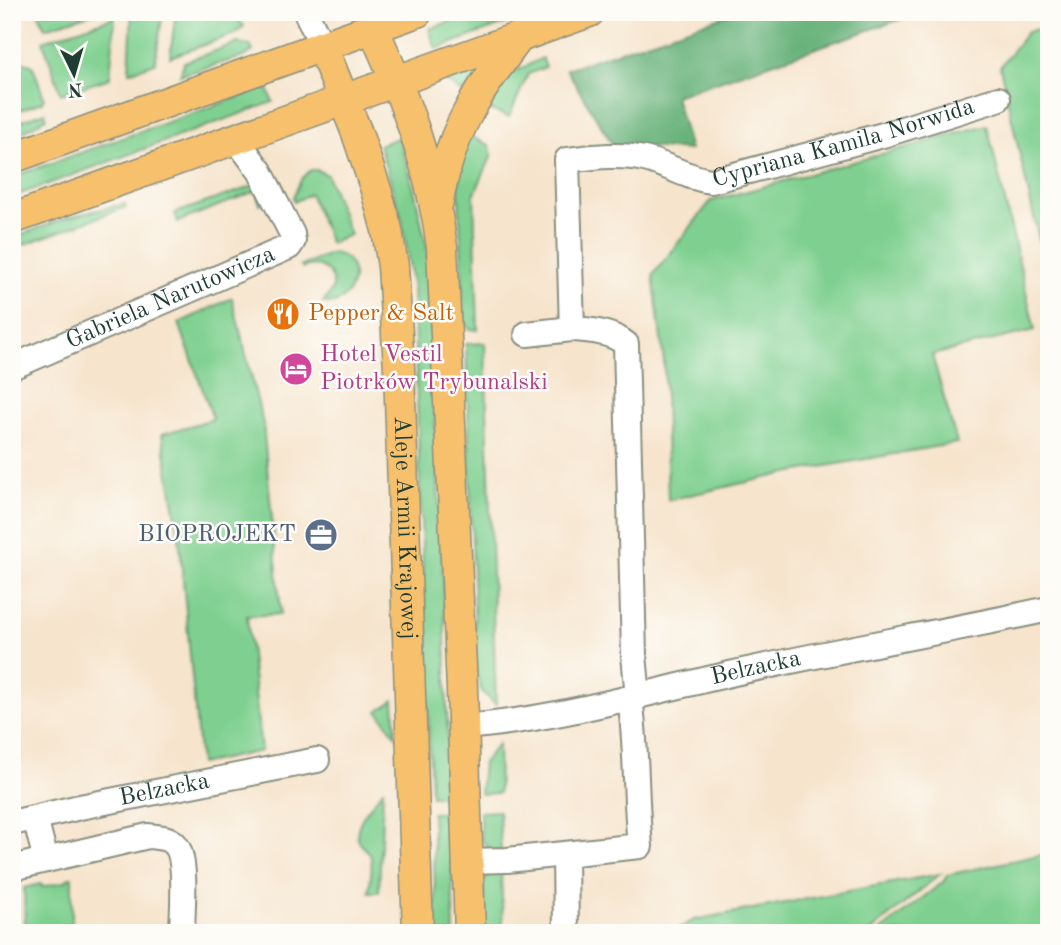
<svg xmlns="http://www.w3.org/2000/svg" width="1061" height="945" font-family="'Old Standard TT',serif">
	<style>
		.green { fill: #7fd090; stroke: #4f8662; stroke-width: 2 }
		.forest { fill: #67b27a; stroke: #437857; stroke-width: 2 }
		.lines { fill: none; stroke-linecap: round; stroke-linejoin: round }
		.minor-casing { stroke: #8a9080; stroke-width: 28 }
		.major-casing { stroke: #8a9080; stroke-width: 33 }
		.minor { stroke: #fff; stroke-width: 24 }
		.major { stroke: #f7c06c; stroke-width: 30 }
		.labels { text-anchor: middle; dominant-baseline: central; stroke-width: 5; stroke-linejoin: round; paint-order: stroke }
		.street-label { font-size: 24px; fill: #1f3d34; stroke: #fdfcf7 }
		.food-label { font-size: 24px; fill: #c56008; stroke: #fdfcf7; text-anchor: start }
		.hotel-label { font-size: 24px; fill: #b23c85; stroke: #fdfcf7; text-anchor: start }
		.service-label { font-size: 24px; fill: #4e5e75; stroke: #fdfcf7; text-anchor: end }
	</style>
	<rect width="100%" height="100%" fill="#fdfcf7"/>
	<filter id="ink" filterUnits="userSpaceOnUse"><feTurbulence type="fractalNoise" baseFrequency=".0143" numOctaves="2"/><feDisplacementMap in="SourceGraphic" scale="14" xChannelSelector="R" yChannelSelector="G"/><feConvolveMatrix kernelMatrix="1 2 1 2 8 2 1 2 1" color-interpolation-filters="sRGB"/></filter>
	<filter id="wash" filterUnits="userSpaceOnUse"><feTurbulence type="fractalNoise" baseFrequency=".00686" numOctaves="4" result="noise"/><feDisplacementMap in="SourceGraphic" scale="28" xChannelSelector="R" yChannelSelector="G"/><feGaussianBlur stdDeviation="1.57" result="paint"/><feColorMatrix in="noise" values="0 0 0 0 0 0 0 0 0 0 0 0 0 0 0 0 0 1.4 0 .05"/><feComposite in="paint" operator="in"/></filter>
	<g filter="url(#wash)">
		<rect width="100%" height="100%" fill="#f6e4cc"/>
		<!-- green -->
		<g class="green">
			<path d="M 38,12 L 97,12 L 45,28 Z"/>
			<path d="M 132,12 L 163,12 L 155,63 L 129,72 Z"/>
			<path d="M 176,12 L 232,12 L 244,26 L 234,34 L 170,57 Z"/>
			<path d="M 476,12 L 537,12 L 436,49 L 429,29 Z"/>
			<path d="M 115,17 L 110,78 L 61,94 L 43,41 Z"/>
			<path d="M 1049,26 L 1049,256 L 1043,257 L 1000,67 L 1027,32 Z"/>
			<path d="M 237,43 L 250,45 L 253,51 L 243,57 L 180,75 L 184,62 Z"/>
			<path d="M 14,58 L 33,66 L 44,98 L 42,102 L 12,113 L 12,59 Z"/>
			<path d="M 542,58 L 546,67 L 528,74 L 509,117 L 480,106 L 508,75 Z"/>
			<path d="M 473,72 L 478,73 L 466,96 L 447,82 Z"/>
			<path d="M 267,87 L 273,102 L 12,197 L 12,177 Z"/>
			<path d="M 45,112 L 46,118 L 12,138 L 12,124 Z"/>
			<path d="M 987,125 L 1035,330 L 932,355 L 957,443 L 792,472 L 668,500 L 664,362 L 653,275 L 711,201 Z"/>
			<path d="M 465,134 L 489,145 L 492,155 L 474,195 L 478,330 L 470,329 L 464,324 L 458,166 Z"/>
			<path d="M 399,137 L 415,193 L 427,249 L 445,625 L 449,796 L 431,796 L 413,289 L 402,219 L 379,145 Z"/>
			<path d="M 311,170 L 317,170 L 327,175 L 350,235 L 330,243 L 310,194 L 294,202 L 293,197 L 302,178 Z"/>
			<path d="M 259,184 L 263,202 L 260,204 L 255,191 L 178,222 L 175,213 Z"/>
			<path d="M 125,204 L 126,207 L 12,249 L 12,238 L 68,217 Z"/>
			<path d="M 332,253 C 370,258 351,312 323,302 C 332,293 336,286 330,274 C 322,265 314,263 303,268 L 301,266 Z"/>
			<path d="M 232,298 L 263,424 L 281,614 L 247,616 L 261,751 L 200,764 L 179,536 L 162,434 L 213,419 L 179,323 Z"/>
			<path d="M 485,343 L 496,705 L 482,692 L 476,674 L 466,344 Z"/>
			<path d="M 394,700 L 396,736 L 378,711 Z"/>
			<path d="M 498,744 L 499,793 L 480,794 L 483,763 Z"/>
			<path d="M 383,790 L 379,892 L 369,892 C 370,881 373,868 371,857 C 369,849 360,847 358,839 C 353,823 375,802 383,790 Z"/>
			<path d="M 499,811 L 501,852 C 477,849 481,831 480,812 Z"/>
			<path d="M 450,812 L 454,933 L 437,933 L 432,813 Z"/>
			<path d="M 1049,853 L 1049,933 L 878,933 L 944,881 L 947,875 Z"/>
			<path d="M 501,868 L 503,933 L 484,933 L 484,881 L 489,873 Z"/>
			<path d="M 940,874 L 869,933 L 669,933 L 694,920 Z"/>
			<path d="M 72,877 L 72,933 L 25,933 L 24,888 L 41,884 L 42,887 L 67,881 L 67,879 Z"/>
		</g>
		<!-- forest -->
		<path class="forest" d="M 736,12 L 922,12 L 675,96 L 690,150 L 613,145 L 566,69 Z"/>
	</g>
	<g filter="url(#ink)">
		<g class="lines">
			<defs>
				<g id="minor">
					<path d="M 306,12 L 322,46"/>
					<path d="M 572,329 C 590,330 612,332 626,344 L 634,655 L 638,697"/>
					<path id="s1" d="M 527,334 L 572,329 L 567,160 C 592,157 619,153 644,159 C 667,164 689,179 712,181 L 883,135 L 998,99"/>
					<path id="s2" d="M 12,367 L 289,247 L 293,241 L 292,234 L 260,171 L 236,139"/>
					<path id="s3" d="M 463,727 C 554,720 642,694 730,674 C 836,650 943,632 1049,609"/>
					<path d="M 35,818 L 46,860 L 148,836 C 158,837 168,837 175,844 C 188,858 182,913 182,933"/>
					<path id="s4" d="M 12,823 L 80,807 L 317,760"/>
					<path d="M 565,855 L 566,933"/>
					<path d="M 467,861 L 507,860 L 640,846 C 635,797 637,747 630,698"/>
					<path d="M 12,868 L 46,860"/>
				</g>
				<g id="major">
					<path d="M 373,28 C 405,99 432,169 442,247 L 462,689 L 470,933"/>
					<path id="s5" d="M 322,46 L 357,133 L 377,193 L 387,230 L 393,266 L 399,368 L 418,933"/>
					<path d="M 12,158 L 417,12"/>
					<path d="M 438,202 C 450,131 477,93 519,37"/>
					<path d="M 12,219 L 589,12"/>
				</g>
			</defs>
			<!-- minor casing -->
			<use href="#minor" class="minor-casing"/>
			<!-- major casing -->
			<use href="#major" class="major-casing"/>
			<!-- minor -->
			<use href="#minor" class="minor"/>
			<!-- major -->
			<use href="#major" class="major"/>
		</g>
	</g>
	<!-- icons -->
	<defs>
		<symbol id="restaurant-disc" viewBox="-11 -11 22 22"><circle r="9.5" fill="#e8710a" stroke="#fdfcf7"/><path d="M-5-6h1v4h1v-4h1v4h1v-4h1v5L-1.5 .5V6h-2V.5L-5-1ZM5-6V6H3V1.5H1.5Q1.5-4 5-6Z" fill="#fff"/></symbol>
		<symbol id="hotel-disc" viewBox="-11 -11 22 22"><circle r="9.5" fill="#d1479c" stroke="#fdfcf7"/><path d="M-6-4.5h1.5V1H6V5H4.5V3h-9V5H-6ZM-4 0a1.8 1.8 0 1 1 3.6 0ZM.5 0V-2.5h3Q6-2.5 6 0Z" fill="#fff"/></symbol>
		<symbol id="office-disc" viewBox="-11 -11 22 22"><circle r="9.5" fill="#5c6f8a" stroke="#fdfcf7"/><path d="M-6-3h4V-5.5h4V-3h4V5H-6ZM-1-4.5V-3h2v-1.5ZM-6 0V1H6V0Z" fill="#fff"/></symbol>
	</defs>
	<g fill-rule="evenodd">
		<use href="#restaurant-disc" x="264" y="295" width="38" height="38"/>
		<use href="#hotel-disc" x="277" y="350" width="38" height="38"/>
		<use href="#office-disc" x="302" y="516" width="38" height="38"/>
	</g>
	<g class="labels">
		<!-- street labels -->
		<g class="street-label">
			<text stroke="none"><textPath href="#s1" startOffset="500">Cypriana Kamila Norwida</textPath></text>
			<text stroke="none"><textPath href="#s2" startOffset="173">Gabriela Narutowicza</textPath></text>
			<text stroke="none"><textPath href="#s5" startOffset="494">Aleje Armii Krajowej</textPath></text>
			<text stroke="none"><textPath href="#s3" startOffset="299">Belzacka</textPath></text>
			<text stroke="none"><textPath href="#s4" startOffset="156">Belzacka</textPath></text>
		</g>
		<!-- food labels -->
		<g class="food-label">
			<text x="308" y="314">Pepper &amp; Salt</text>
		</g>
		<!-- hotel labels -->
		<g class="hotel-label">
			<text x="320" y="355">Hotel Vestil<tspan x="320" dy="28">Piotrków Trybunalski</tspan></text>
		</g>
		<!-- service labels -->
		<g class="service-label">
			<text x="296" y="535">BIOPROJEKT</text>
		</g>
	</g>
	<!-- margin -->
	<rect width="1061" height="945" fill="none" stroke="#fdfcf7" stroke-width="42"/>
	<!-- north arrow -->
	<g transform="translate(74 74) rotate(175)" stroke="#fdfcf7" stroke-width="5" paint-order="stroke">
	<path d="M0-5L12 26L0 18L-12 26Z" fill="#1f3d34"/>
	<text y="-10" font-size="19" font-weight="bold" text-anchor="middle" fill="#1f3d34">N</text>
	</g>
</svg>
